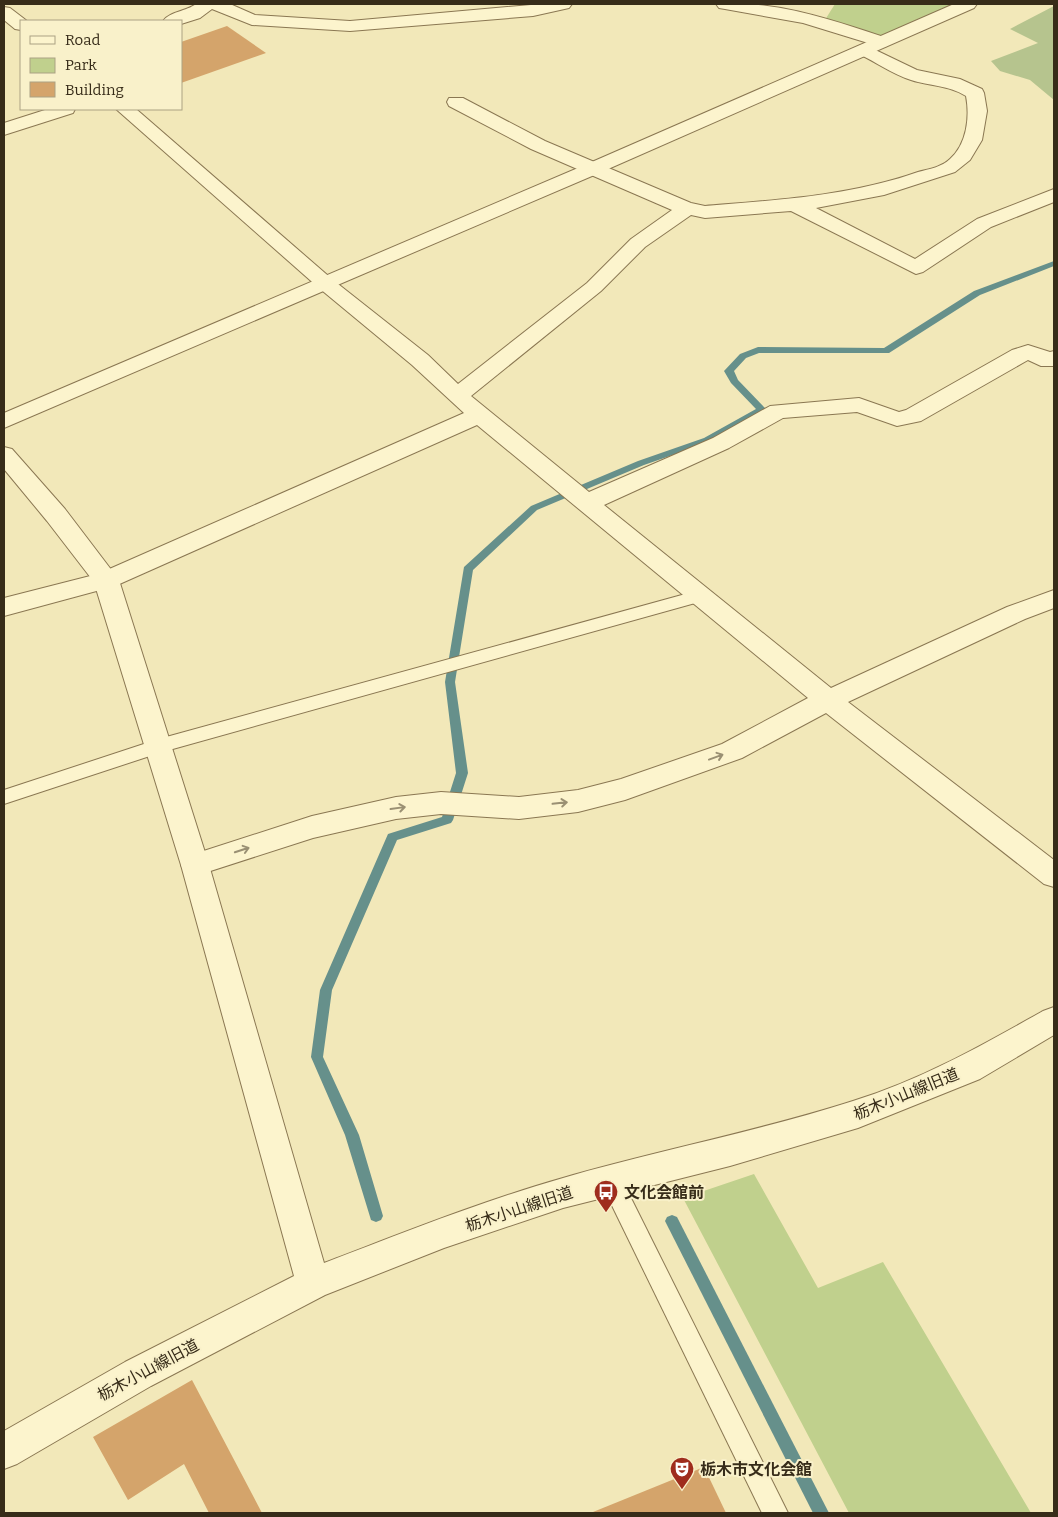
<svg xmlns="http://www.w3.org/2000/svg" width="1058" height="1517" font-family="Bitter,'Noto Sans JP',serif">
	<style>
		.green { fill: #c0d08d }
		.cemetery { fill: #b6c48e }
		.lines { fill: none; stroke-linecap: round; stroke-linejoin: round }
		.stream { fill: #66908b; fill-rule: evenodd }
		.building { fill: #d4a46b }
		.service-casing { stroke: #8a7752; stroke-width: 2 }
		.minor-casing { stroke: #8a7752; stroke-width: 2 }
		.tertiary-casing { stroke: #8a7752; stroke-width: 2 }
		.service { fill: #fcf4cd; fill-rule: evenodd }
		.minor { fill: #fcf4cd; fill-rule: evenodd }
		.tertiary { fill: #fcf4cd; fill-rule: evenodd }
		.oneway { stroke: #9a9073 }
		.labels { text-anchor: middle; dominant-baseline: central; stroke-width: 4; stroke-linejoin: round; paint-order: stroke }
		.near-street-label { font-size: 16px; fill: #372c19; stroke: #f9f1ca }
		.near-poi-label { font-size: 16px; font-weight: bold; fill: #372c19; stroke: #f9f1ca; text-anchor: start }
	</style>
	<rect width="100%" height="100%" fill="#f2e8b9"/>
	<!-- green -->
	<g class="green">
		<path d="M 835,4 L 968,4 L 881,42 L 823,23 Z"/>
		<path d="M 754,1174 L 818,1288 L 883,1262 L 1031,1513 L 849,1513 L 683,1198 Z"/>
	</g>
	<!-- cemetery -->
	<path class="cemetery" d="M 1054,6 L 1054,100 L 1030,80 L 1000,71 L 991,61 L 1038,43 L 1010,29 Z"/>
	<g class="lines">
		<!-- stream -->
		<g class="stream">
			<path d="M 1054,261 L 1054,266 L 980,295 L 889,353 L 759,353 L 746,358 L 734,371 L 738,380 L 765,408 L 765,412 L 710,442 L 644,465 L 537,510 L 473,570 L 455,682 L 468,773 L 453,820 L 451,823 L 397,840 L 332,990 L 323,1057 L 359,1135 L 383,1216 L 381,1220 L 376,1222 L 371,1220 L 345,1135 L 311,1057 L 320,990 L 388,834 L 442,817 L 456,773 L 445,682 L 464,567 L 531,506 L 638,461 L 704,438 L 756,409 L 731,383 L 724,371 L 740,354 L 758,347 L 884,348 L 974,291 Z"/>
			<path d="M 672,1215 L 677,1217 L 829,1513 L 813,1513 L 667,1225 L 665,1221 L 667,1217 Z"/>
		</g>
	</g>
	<!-- building -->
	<g class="building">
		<path d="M 227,26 L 266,53 L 181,83 L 181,42 Z"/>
		<path d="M 192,1380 L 262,1513 L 209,1513 L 184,1464 L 128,1500 L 93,1437 Z"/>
		<path d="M 704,1467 L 726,1513 L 594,1513 L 593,1512 Z"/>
	</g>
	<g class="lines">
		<defs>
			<g id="service">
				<path d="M 700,590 L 706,592 L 709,596 L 706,600 L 162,752 L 4,804 L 4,790 L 159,739 Z"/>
				<path d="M 611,1171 L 619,1174 L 788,1513 L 762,1513 L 600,1181 L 603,1174 Z"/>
			</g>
			<g id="minor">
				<path d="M 196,4 L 230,4 L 255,15 L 350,21 L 542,4 L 572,4 L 569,8 L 533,16 L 350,31 L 252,25 L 212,9 L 200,18 L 181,24 L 181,21 L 163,21 C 169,12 187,11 196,4 Z"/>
				<path d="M 716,4 C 776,0 832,20 887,38 L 890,42 L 887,46 L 881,47 L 803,23 L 725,9 L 719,8 Z"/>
				<path d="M 4,7 L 10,8 L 27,21 L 21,21 L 21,30 L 15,29 L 4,20 Z"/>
				<path d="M 865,45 L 917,70 L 960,79 L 982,89 L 984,93 L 987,111 L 982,140 L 970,160 L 955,172 L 884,195 L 816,208 L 915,259 L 977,219 L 1054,189 L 1054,202 L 991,227 L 923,272 L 916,274 L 791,211 L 705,218 L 691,215 L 645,247 L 601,291 L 471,396 L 589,492 L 713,438 L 770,406 L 859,398 L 899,412 L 906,410 L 1012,350 L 1028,345 L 1050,352 L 1054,351 L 1054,366 L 1041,366 L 1028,360 L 921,421 L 897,426 L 857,412 L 783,418 L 729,448 L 604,505 L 831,688 L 1007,607 L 1054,590 L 1054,608 L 1025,619 L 848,702 L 1054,860 L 1054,887 L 1044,884 L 826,713 L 742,758 L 625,800 L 578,812 L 519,819 L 441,814 L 396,819 L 313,838 L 195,876 L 185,873 L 181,865 L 185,857 L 312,816 L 396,797 L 441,792 L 519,797 L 578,790 L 621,779 L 722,744 L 808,698 L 477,425 L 115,586 L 4,616 L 4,598 L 98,574 L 464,413 L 412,365 L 319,288 L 116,109 L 136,109 L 333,280 L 428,355 L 458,384 L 587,283 L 631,239 L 672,210 L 531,149 L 449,106 L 447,102 L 449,98 L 463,98 L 545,141 L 691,203 L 705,206 C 777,200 850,196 918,172 C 929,169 942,167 950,159 C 967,144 970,117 966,96 C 949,85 929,86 911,80 C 892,74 876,62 859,54 L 856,50 L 859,46 Z"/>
				<path d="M 48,109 L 75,109 L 73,113 L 4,135 L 4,123 Z"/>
			</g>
			<g id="tertiary">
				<path d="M 954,4 L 977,4 L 974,8 L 599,173 L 4,428 L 4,413 L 585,165 Z"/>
				<path d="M 4,447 L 12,449 L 65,509 L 119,580 L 209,865 L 324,1263 C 403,1233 482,1201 563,1178 C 659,1150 757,1132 853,1101 C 921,1080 981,1046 1043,1011 L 1054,1007 L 1054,1035 L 980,1079 L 858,1128 L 730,1166 L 563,1208 L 444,1248 L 325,1295 L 151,1386 L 17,1464 L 4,1469 L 4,1431 L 125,1362 L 294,1276 L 181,865 L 94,582 L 47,521 L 4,469 Z"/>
			</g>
		</defs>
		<!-- service casing -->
		<use href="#service" class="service-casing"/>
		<!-- minor casing -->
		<use href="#minor" class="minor-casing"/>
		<!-- tertiary casing -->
		<use href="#tertiary" class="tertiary-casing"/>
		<!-- service -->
		<use href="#service" class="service"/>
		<!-- minor -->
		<use href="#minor" class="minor"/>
		<!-- tertiary -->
		<use href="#tertiary" class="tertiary"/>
	</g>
	<!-- one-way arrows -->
	<defs><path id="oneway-shaft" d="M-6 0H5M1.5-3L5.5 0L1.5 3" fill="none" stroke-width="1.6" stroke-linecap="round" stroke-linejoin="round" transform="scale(1.25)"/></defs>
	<g class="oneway">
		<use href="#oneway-shaft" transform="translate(716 757) rotate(-20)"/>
		<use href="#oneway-shaft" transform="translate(560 803) rotate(-6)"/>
		<use href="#oneway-shaft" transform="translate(398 808) rotate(-8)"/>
		<use href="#oneway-shaft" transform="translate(242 850) rotate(-18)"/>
	</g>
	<!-- icons -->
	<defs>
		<symbol id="bus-pin" viewBox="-11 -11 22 30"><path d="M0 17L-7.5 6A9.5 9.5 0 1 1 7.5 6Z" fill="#9f2d1d" stroke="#f9f1ca"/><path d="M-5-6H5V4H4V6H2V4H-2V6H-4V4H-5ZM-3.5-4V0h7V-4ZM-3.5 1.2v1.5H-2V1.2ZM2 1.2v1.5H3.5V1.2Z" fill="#fff"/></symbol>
		<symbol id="theatre-pin" viewBox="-11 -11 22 30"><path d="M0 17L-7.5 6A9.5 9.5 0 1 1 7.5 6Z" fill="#9f2d1d" stroke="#f9f1ca"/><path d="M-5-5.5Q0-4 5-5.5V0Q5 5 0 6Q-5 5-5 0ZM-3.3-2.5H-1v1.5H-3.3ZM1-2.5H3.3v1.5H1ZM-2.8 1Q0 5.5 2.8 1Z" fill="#fff"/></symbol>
	</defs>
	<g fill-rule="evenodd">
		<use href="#bus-pin" x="592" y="1178" width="28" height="38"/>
		<use href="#theatre-pin" x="668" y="1455" width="28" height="38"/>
	</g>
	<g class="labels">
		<!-- near-street labels -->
		<g class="near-street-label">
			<text transform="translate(906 1094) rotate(-22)">栃木小山線旧道</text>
			<text transform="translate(519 1209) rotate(-18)">栃木小山線旧道</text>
			<text transform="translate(148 1370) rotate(-28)">栃木小山線旧道</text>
		</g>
		<!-- near-poi labels -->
		<g class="near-poi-label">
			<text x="624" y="1192">文化会館前</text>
			<text x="700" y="1469">栃木市文化会館</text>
		</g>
	</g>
	<!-- border -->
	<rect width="1058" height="1517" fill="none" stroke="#372c19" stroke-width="10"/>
	<!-- legend -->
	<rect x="20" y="20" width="162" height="90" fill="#f9f1ca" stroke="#aba283"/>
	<rect x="30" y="36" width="25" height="8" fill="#fcf4cd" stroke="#aba283"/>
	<text x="65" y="45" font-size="15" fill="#372c19">Road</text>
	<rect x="30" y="58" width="25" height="15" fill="#c0d08d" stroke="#aba283"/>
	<text x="65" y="70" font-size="15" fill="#372c19">Park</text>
	<rect x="30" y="82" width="25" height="15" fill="#d4a46b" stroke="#aba283"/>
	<text x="65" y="95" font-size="15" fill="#372c19">Building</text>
</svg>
